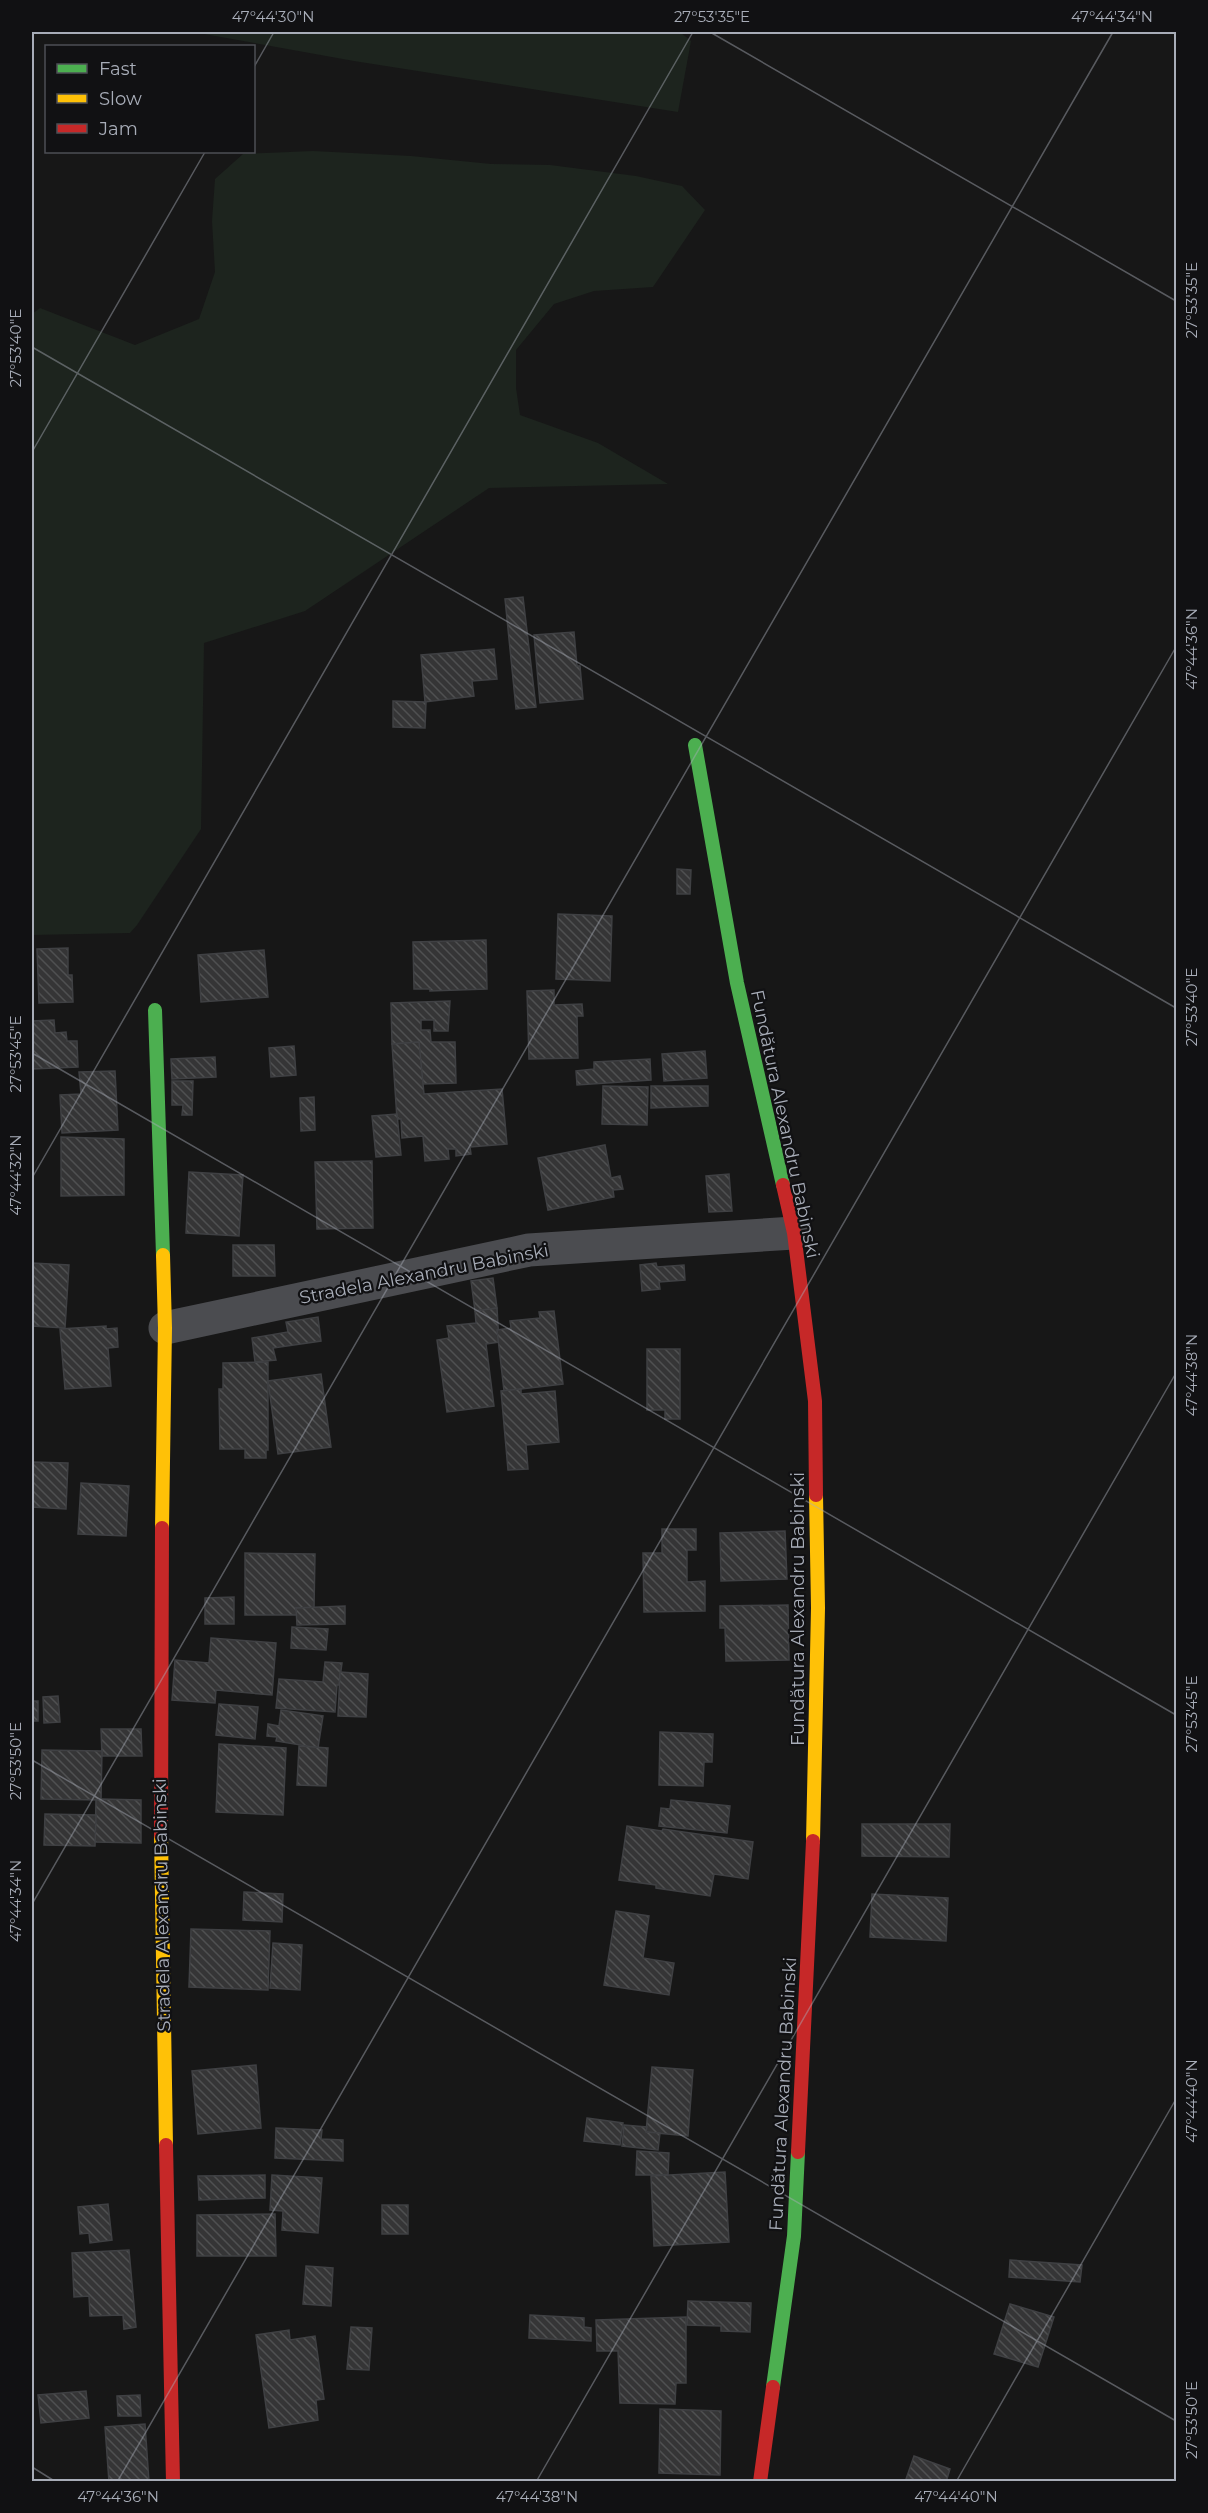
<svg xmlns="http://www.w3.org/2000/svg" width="1208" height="2513" font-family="Montserrat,sans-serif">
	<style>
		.grass { fill: #1d241e }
		.building { fill: url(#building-back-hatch); stroke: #3f4043; stroke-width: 1.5 }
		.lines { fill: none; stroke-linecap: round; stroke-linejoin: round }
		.street { stroke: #4b4c50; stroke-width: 33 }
		.fast { stroke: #4caf50; stroke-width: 14 }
		.slow { stroke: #ffc107; stroke-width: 14 }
		.jam { stroke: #c62828; stroke-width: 14 }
		.ticks { fill: none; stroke: #a8adb8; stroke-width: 1.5; stroke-opacity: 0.45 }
		.labels { text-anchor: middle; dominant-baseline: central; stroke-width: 4.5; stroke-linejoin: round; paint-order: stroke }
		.street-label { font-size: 18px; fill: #a8adb8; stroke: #111113 }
		.neatline { fill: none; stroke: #a8adb8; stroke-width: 2 }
		.ticks-label { font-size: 15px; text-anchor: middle; fill: #a8adb8 }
	</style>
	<defs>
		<pattern id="building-back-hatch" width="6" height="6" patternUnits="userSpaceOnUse" patternTransform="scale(1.5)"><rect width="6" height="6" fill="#353536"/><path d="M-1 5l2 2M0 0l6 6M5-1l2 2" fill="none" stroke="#4f5051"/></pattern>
	</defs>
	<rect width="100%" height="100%" fill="#171717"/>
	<!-- grass -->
	<g class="grass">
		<path d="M 204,32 L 680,32 L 691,41 L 678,112 L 354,61 L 204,34 Z"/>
		<path d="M 313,151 L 411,156 L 491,164 L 550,165 L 636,176 L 682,186 L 705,210 L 653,287 L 594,291 L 554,304 L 516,350 L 516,388 L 520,415 L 598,443 L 668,484 L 489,488 L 305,611 L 204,643 L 201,829 L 137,925 L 130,933 L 32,935 L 32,314 L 40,308 L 135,345 L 199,319 L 215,272 L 212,221 L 215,179 L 243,154 Z"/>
	</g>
	<!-- building -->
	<g class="building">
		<path d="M 523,597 L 536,707 L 516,709 L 505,599 Z"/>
		<path d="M 574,632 L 577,666 L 580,666 L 583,699 L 540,703 L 534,635 Z"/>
		<path d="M 494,649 L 497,679 L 472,681 L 474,696 L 425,702 L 421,655 Z"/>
		<path d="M 393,701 L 426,702 L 425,728 L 393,727 Z"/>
		<path d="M 677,869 L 691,870 L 690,894 L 677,894 Z"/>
		<path d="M 558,914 L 612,916 L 610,981 L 556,979 Z"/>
		<path d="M 486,940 L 487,989 L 430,991 L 430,989 L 414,989 L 413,942 Z"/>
		<path d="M 68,948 L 68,975 L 72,975 L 73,1002 L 39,1003 L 37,949 Z"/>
		<path d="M 264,950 L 268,997 L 201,1002 L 198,955 Z"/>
		<path d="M 554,990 L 554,1005 L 582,1004 L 583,1016 L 577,1016 L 578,1058 L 529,1059 L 527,991 Z"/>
		<path d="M 450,1001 L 448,1031 L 434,1031 L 434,1020 L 421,1020 L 421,1030 L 430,1030 L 431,1042 L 455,1042 L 456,1083 L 422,1084 L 419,1042 L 392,1044 L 391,1003 Z"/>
		<path d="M 54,1020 L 55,1033 L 66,1032 L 67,1041 L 77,1041 L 78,1067 L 32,1069 L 32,1021 Z"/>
		<path d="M 419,1042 L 424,1094 L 502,1089 L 507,1144 L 470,1147 L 471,1154 L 456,1156 L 456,1149 L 448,1149 L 449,1159 L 425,1161 L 423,1136 L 402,1138 L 401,1119 L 397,1119 L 392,1044 Z"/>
		<path d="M 294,1046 L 296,1075 L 271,1077 L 269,1048 Z"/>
		<path d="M 705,1051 L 707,1078 L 664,1081 L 662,1054 Z"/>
		<path d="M 215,1057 L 216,1077 L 172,1079 L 171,1059 Z"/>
		<path d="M 650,1059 L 651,1080 L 577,1085 L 576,1071 L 594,1069 L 594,1062 Z"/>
		<path d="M 115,1071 L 118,1130 L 62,1133 L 60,1095 L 81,1094 L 79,1072 Z"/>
		<path d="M 172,1081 L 193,1081 L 192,1115 L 182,1115 L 183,1105 L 172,1105 Z"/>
		<path d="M 603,1086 L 648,1087 L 647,1125 L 602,1124 Z"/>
		<path d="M 651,1086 L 708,1086 L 708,1106 L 651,1108 Z"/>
		<path d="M 314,1097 L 315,1130 L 301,1131 L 300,1098 Z"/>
		<path d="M 397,1114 L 401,1155 L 376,1157 L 372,1116 Z"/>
		<path d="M 61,1137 L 124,1139 L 124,1195 L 61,1196 Z"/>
		<path d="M 605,1145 L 611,1178 L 620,1176 L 623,1189 L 613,1190 L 614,1197 L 548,1210 L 538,1158 Z"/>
		<path d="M 372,1161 L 373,1228 L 317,1229 L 315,1162 Z"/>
		<path d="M 189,1172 L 243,1175 L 239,1236 L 186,1233 Z"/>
		<path d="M 729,1174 L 732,1211 L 709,1212 L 706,1176 Z"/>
		<path d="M 233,1245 L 274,1245 L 275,1276 L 233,1276 Z"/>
		<path d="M 32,1263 L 69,1265 L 65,1328 L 32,1326 Z"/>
		<path d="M 656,1263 L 657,1267 L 684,1265 L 685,1280 L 659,1282 L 660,1289 L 642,1291 L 640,1265 Z"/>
		<path d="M 493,1278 L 497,1308 L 475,1311 L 471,1281 Z"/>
		<path d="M 497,1308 L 499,1342 L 486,1344 L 494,1406 L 447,1412 L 437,1340 L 449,1338 L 447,1326 L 476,1323 L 475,1311 Z"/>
		<path d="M 554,1311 L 563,1384 L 504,1391 L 497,1330 L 511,1328 L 510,1321 L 540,1318 L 539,1312 Z"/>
		<path d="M 318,1317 L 321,1341 L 273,1348 L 276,1360 L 255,1362 L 252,1338 L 288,1332 L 286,1322 Z"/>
		<path d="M 106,1326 L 106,1329 L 117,1328 L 118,1347 L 108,1348 L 111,1386 L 65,1389 L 60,1329 Z"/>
		<path d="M 647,1349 L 680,1349 L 680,1419 L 665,1419 L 665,1410 L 647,1410 Z"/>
		<path d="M 268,1362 L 268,1450 L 266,1450 L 266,1458 L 245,1458 L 245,1449 L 220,1449 L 219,1389 L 223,1389 L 223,1363 Z"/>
		<path d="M 321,1374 L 331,1447 L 278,1454 L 268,1381 Z"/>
		<path d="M 521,1389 L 521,1394 L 555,1391 L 559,1442 L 526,1445 L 528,1469 L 508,1470 L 501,1391 Z"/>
		<path d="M 32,1462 L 68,1463 L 66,1509 L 32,1507 Z"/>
		<path d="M 81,1483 L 129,1486 L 126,1536 L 78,1534 Z"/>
		<path d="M 662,1529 L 696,1529 L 696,1550 L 687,1550 L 687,1582 L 705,1581 L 705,1611 L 644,1612 L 643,1553 L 662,1553 Z"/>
		<path d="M 785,1531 L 787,1579 L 721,1581 L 720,1533 Z"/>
		<path d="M 245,1553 L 315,1554 L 314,1608 L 296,1608 L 297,1615 L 245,1615 Z"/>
		<path d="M 234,1597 L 234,1624 L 205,1624 L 205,1598 Z"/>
		<path d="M 788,1605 L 789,1660 L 726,1661 L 725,1628 L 720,1628 L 720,1606 Z"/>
		<path d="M 345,1606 L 345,1624 L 297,1625 L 296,1608 Z"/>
		<path d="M 292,1627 L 328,1629 L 326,1650 L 291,1648 Z"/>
		<path d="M 211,1638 L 276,1643 L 272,1695 L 216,1690 L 215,1703 L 172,1700 L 175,1660 L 209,1663 Z"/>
		<path d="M 325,1662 L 342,1663 L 339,1685 L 337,1685 L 335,1712 L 276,1708 L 279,1679 L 323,1682 Z"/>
		<path d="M 340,1672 L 368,1674 L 366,1717 L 338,1716 Z"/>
		<path d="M 58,1696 L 60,1722 L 44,1723 L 43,1697 Z"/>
		<rect x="32" y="1701" width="6" height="20"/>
		<path d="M 219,1704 L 258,1707 L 255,1739 L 216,1735 Z"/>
		<path d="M 281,1710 L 323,1716 L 318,1748 L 276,1741 L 277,1737 L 267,1736 L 268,1724 L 279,1726 Z"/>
		<path d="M 101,1729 L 141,1729 L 142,1756 L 102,1756 Z"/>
		<path d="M 660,1732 L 713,1734 L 712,1762 L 704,1762 L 703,1786 L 659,1785 Z"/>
		<path d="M 219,1744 L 286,1748 L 283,1815 L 216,1812 Z"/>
		<path d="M 299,1746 L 328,1748 L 326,1786 L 297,1785 Z"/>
		<path d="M 42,1750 L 102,1751 L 101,1800 L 41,1799 Z"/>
		<path d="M 101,1799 L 141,1800 L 141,1843 L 95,1842 L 96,1800 Z"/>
		<path d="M 671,1800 L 730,1806 L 727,1833 L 659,1826 L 661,1808 L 670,1809 Z"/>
		<path d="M 45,1814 L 96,1815 L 95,1846 L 44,1845 Z"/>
		<path d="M 862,1824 L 950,1824 L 949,1857 L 862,1856 Z"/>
		<path d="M 627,1826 L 662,1831 L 663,1829 L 753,1842 L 748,1879 L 714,1874 L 710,1896 L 656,1888 L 656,1885 L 619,1880 Z"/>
		<path d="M 244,1892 L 283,1894 L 282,1922 L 243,1920 Z"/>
		<path d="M 872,1894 L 948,1898 L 946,1941 L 870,1937 Z"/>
		<path d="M 616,1911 L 649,1916 L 643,1958 L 674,1963 L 669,1995 L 604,1985 Z"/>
		<path d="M 191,1929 L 270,1931 L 268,1990 L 189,1987 Z"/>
		<path d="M 273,1943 L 302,1945 L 300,1990 L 270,1988 Z"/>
		<path d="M 256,2065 L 261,2128 L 198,2134 L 192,2071 Z"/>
		<path d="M 652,2067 L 693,2070 L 688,2136 L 646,2132 Z"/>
		<path d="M 587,2118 L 623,2123 L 620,2145 L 584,2141 Z"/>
		<path d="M 624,2125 L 647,2127 L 646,2132 L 660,2133 L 658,2150 L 622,2146 Z"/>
		<path d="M 276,2128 L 322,2130 L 321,2139 L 343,2140 L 343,2161 L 275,2158 Z"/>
		<path d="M 637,2151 L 669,2153 L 668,2175 L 636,2175 Z"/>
		<path d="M 725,2172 L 729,2242 L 654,2246 L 651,2176 Z"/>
		<path d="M 265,2175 L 265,2198 L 199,2200 L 198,2176 Z"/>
		<path d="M 272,2175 L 322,2178 L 318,2233 L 282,2230 L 283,2211 L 270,2210 Z"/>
		<path d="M 108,2204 L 112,2240 L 90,2243 L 89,2233 L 80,2234 L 78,2207 Z"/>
		<rect x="382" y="2205" width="26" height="29"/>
		<path d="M 275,2214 L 276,2256 L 197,2256 L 197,2215 Z"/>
		<path d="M 129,2250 L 136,2327 L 124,2329 L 123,2315 L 90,2316 L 89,2296 L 74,2297 L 72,2253 Z"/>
		<path d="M 1010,2260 L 1082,2265 L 1080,2282 L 1009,2277 Z"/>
		<path d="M 306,2266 L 333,2268 L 331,2306 L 303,2304 Z"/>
		<path d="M 688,2301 L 751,2303 L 750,2332 L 721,2331 L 721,2326 L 687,2325 Z"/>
		<path d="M 1010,2304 L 1054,2317 L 1038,2367 L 994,2354 Z"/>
		<path d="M 530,2315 L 584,2318 L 584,2327 L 591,2328 L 591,2341 L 529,2338 Z"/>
		<path d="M 686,2317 L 686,2383 L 676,2383 L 675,2404 L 620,2403 L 618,2351 L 597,2351 L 596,2320 Z"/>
		<path d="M 351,2327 L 372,2328 L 369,2370 L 347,2369 Z"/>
		<path d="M 289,2330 L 290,2340 L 315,2336 L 324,2399 L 316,2400 L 318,2420 L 269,2428 L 256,2335 Z"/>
		<path d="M 86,2391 L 89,2418 L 41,2423 L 38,2395 Z"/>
		<path d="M 140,2395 L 141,2416 L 118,2416 L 117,2396 Z"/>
		<path d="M 660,2409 L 721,2411 L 720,2475 L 659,2473 Z"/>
		<path d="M 145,2424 L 149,2482 L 109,2482 L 105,2427 Z"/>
		<path d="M 914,2456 L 950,2469 L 946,2482 L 905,2482 Z"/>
	</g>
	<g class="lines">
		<!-- street -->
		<path class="street" d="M 165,1328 L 529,1250 L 794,1233"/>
		<!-- fast -->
		<g class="fast">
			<path d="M 695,745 L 737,983 L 783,1185"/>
			<path d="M 155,1010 L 163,1255"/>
			<path d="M 773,2387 L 794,2236 L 798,2152"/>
		</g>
		<!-- slow -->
		<g class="slow">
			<path d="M 162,1528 L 165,1328 L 163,1255"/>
			<path d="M 161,1835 L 166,2145"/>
			<path d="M 813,1841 L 818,1608 L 816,1495"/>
		</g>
		<!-- jam -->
		<g class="jam">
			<path d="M 783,1185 L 794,1233 L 815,1401 L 816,1495"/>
			<path d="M 161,1835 L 162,1528"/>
			<path d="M 166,2145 L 173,2482"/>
			<path d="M 798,2152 L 813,1841"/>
			<path d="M 760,2482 L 773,2387"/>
		</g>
	</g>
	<!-- ticks -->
	<path class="ticks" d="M 710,32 L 1176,301M 254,67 L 274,32M 32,347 L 1176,1008M 32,452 L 205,152M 32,1053 L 1176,1715M 32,1178 L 693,32M 32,1760 L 1176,2421M 32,1904 L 1113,32M 32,2467 L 56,2482M 117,2482 L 1176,647M 536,2482 L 1176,1373M 956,2482 L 1176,2099"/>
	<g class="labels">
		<!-- street labels -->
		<g class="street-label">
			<text transform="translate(785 1124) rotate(78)">Fundătura Alexandru Babinski</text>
			<text transform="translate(424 1274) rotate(-11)">Stradela Alexandru Babinski</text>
			<text transform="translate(798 1609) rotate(-90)">Fundătura Alexandru Babinski</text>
			<text transform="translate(162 1905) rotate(-91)">Stradela Alexandru Babinski</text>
			<text transform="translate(783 2094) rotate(-87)">Fundătura Alexandru Babinski</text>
		</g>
	</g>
	<!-- border -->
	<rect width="1208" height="2513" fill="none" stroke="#111113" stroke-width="66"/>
	<!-- legend -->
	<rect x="45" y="45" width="210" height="108" fill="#111113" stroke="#4d4f55" stroke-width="1.5"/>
	<rect x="57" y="64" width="30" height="9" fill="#4caf50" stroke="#4d4f55" stroke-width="1.5"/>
	<text x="99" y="75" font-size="18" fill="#a8adb8">Fast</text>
	<rect x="57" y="94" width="30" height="9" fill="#ffc107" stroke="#4d4f55" stroke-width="1.5"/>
	<text x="99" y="105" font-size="18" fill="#a8adb8">Slow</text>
	<rect x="57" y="124" width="30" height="9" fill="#c62828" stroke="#4d4f55" stroke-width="1.5"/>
	<text x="99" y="135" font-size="18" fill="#a8adb8">Jam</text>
	<rect x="33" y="33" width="1142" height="2447" class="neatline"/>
	<g class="ticks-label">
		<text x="273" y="22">47°44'30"N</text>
		<text x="712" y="22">27°53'35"E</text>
		<text x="1112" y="22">47°44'34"N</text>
		<text transform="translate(1192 300) rotate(-90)" y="5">27°53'35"E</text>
		<text transform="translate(16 348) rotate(-90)" y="5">27°53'40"E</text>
		<text transform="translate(1192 649) rotate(-90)" y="5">47°44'36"N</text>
		<text transform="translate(1192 1007) rotate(-90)" y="5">27°53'40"E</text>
		<text transform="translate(16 1054) rotate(-90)" y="5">27°53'45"E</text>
		<text transform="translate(16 1175) rotate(-90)" y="5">47°44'32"N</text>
		<text transform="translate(1192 1375) rotate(-90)" y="5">47°44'38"N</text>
		<text transform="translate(1192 1714) rotate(-90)" y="5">27°53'45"E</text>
		<text transform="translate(16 1761) rotate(-90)" y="5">27°53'50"E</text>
		<text transform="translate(16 1901) rotate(-90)" y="5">47°44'34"N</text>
		<text transform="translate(1192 2101) rotate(-90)" y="5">47°44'40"N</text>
		<text transform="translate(1192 2420) rotate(-90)" y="5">27°53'50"E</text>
		<text x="118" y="2502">47°44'36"N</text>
		<text x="537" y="2502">47°44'38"N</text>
		<text x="956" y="2502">47°44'40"N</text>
	</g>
</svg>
